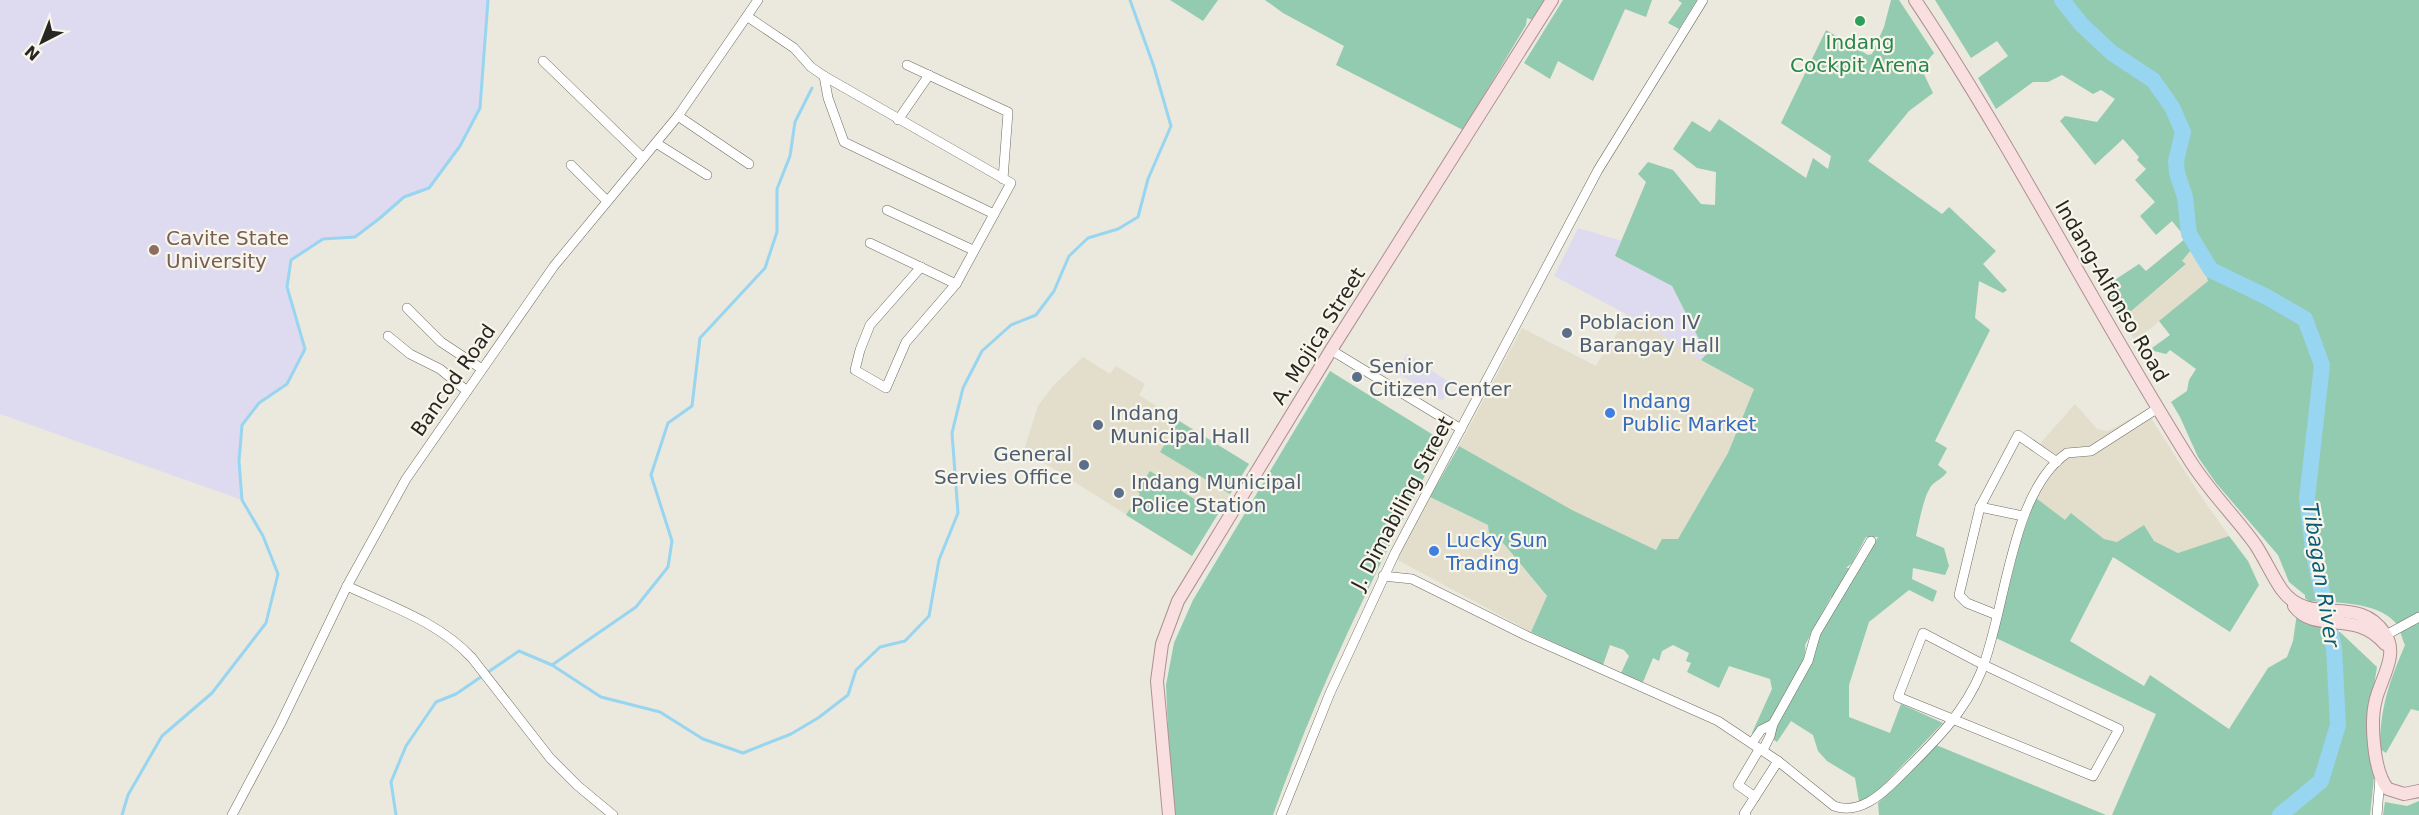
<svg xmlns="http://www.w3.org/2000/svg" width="2419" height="815" font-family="'DejaVu Sans',sans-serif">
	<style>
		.built { fill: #e3decb }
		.education { fill: #dedbf1 }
		.green { fill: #92cbb0; fill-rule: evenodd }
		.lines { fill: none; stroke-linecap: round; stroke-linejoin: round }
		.stream { stroke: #98d5f0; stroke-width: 3 }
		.river { stroke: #98d5f0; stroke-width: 16 }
		.minor-casing { stroke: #6f6c62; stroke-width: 10 }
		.major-casing { stroke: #ae9091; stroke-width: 14 }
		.minor { stroke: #fff; stroke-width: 9 }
		.major { stroke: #fadfe1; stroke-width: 12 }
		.leisure-dot { fill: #2e9e5b; stroke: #f8f5ea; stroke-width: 2 }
		.education-dot { fill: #8d6e63; stroke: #f8f5ea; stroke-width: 2 }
		.service-dot { fill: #5c6f8a; stroke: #f8f5ea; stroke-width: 2 }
		.shop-dot { fill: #3f7fe0; stroke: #f8f5ea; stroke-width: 2 }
		.labels { text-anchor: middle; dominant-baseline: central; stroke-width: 4.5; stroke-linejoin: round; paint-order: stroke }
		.leisure-label { font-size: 20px; fill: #27864d; stroke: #f8f5ea }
		.education-label { font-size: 20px; fill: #785e54; stroke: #f8f5ea; text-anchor: start }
		.street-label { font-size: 20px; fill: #272622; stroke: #f8f5ea }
		.service-label { font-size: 20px; fill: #4e5e75; stroke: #f8f5ea; text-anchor: start }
		.shop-label { font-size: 20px; fill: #366cbe; stroke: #f8f5ea; text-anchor: start }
		.water-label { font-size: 21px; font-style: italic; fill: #0b5c77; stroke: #f8f5ea }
	</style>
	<rect width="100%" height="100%" fill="#ebe8dd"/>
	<!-- built -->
	<g class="built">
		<path d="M 2191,250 L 2199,251 L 2208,281 L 2135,341 L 2122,319 L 2186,265 L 2182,261 Z"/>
		<path d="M 1626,314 L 1647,325 L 1701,360 L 1754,389 L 1728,453 L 1678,539 L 1662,539 L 1656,550 L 1572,510 L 1459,446 L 1522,328 L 1596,366 L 1606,348 L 1609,349 Z"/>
		<path d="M 1083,357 L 1110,374 L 1116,366 L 1145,384 L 1139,395 L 1249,464 L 1192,556 L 1024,450 L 1038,406 L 1052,387 Z"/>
		<path d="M 2075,404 L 2097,429 L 2108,431 L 2146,410 L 2198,492 L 2229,536 L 2179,553 L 2154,541 L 2144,525 L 2117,542 L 2104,539 L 2072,513 L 2066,521 L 2036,498 L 2062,461 L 2039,445 Z"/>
		<path d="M 1430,497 L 1488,525 L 1489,534 L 1504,544 L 1547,597 L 1531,632 L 1396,559 Z"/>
	</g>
	<!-- education -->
	<g class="education">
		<path d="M 0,0 L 488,0 L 480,108 L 460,146 L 429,188 L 404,197 L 380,218 L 355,237 L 323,239 L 291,260 L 287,287 L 305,349 L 287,384 L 259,403 L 242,425 L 239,461 L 242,500 L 0,414 Z"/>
		<path d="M 1578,228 L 1622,241 L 1616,256 L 1672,286 L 1699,339 L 1711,349 L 1701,360 L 1647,325 L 1554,276 Z"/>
		<path d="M 1407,354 L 1452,384 L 1442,401 L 1396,372 Z"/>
	</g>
	<!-- green -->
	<g class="green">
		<path d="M 1170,0 L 1218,0 L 1203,21 Z"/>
		<path d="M 1265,0 L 1545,0 L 1533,20 L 1527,18 L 1526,25 L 1463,130 L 1336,65 L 1344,46 L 1283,13 Z"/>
		<path d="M 1563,0 L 1652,0 L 1646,17 L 1625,9 L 1593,81 L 1558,61 L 1550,79 L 1524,63 Z"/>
		<path d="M 1678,0 L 1697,0 L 1679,29 L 1668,23 L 1682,3 Z"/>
		<path d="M 1891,0 L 1899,0 L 1934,53 L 1921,68 L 1933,93 L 1909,111 L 1868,161 L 1942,214 L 1949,207 L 1996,251 L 1983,264 L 2007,290 L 2003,293 L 1979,281 L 1975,318 L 1990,330 L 1935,441 L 1947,448 L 1938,465 L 1947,472 C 1942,479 1937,480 1932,485 C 1924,494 1919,523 1916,536 L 1944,548 L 1949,566 L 1945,575 L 1913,568 L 1912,579 L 1937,591 L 1933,602 L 1909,590 L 1869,622 L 1849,685 L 1849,717 L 1890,733 L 1901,704 L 1943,723 L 1874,795 L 1859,801 L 1855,778 L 1827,761 L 1818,751 L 1813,735 L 1791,721 L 1777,742 L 1773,739 L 1776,724 L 1788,706 L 1813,644 L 1839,602 L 1831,597 L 1805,645 C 1808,663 1786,695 1777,711 C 1773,720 1768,721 1768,732 L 1758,737 L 1752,733 L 1772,689 L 1770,679 L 1729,666 L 1719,688 L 1687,672 L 1691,663 L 1686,661 L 1689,653 L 1673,645 L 1662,651 L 1659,661 L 1653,658 L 1643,682 L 1621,673 L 1629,656 L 1624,650 L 1610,645 L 1603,665 L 1531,632 L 1547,596 L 1504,544 L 1489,534 L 1488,525 L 1430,497 L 1459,446 L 1572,510 L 1656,550 L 1662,539 L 1678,539 L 1728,453 L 1754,389 L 1701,360 L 1711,349 L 1699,339 L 1672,286 L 1615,256 L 1646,182 L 1638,174 L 1648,162 L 1673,170 L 1701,204 L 1715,205 L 1716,172 L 1697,168 L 1673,149 L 1692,121 L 1710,132 L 1719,119 L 1806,178 L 1813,158 L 1828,169 L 1831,156 L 1781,123 L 1826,30 L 1868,55 L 1872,54 L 1884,27 ZM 1866,537 L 1878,537 L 1860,568 L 1846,568 L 1852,563 Z"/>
		<path d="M 1935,0 L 2419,0 L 2419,711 L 2411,709 L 2386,753 L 2380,749 C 2380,707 2389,683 2405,645 C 2402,639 2400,628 2396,623 C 2376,601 2336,603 2309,601 L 2305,598 L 2305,595 L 2289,582 L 2278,555 L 2216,483 L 2198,457 L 2180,417 L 2171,402 L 2187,391 L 2189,380 L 2196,369 L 2170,350 L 2166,354 L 2154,351 L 2152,348 L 2170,335 L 2159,321 L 2208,281 L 2199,251 L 2191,250 L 2182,261 L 2186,264 L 2122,319 L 2104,287 L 2139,264 L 2146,271 L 2186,238 L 2172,221 L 2156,235 L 2140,216 L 2155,202 L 2135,180 L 2146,169 L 2137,160 L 2139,157 L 2123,139 L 2095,165 L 2060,121 L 2065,116 L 2097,122 L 2115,99 L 2101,90 L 2093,94 L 2062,75 L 2048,82 L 2033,82 L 1996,109 L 1978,78 L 2008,56 L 1997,41 L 1971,58 Z"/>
		<path d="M 1330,371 L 1443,441 C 1379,563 1319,685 1273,815 L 1175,815 L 1168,730 L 1166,685 L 1174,643 L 1193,600 Z"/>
		<path d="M 1179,421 L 1249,464 L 1230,494 L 1160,452 Z"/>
		<path d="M 1150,471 L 1218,514 L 1192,556 L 1126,515 L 1140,494 L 1137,491 Z"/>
		<path d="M 2036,498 L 2065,520 L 2071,513 L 2104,539 L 2117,542 L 2144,525 L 2154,541 L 2178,553 L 2229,536 L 2248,561 L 2259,585 L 2230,632 L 2113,557 L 2070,641 L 2144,686 L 2150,675 L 2229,729 L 2268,668 L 2287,657 L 2293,641 L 2297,613 L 2330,627 L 2331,633 L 2340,632 L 2377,667 L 2368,722 L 2374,778 L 2370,815 L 2112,815 L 2156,714 L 1996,638 L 2021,539 Z"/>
		<path d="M 1936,745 L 2106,815 L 1879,815 L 1878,803 Z"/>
		<path d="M 2419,801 L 2419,815 L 2383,815 L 2385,802 L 2407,806 Z"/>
	</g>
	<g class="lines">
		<!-- stream -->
		<g class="stream">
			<path d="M 552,665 L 636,607 L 668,567 L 672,541 L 651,475 L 668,423 L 692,406 L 700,338 L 765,268 L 777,232 L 777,189 L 790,156 L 795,122 L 812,88"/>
			<path d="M 122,815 L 128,795 L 162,736 L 212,693 L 266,623 L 278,574 L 263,536 L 242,500 L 239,461 L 242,425 L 259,403 L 287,384 L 305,349 L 287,287 L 291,260 L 323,239 L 355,237 L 380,218 L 404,197 L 429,188 L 460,146 L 480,108 L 488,0"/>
			<path d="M 396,815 L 391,782 L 406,746 L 436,702 L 456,694 L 519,651 L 552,665 L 601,697 L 660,712 L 703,739 L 743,753 L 791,734 L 818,718 L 848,695 L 856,670 L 880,647 L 905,641 L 929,616 L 939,560 L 958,513 L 952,433 L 963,388 L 982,351 L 1011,325 L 1036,315 L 1054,291 L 1069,256 L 1088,238 L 1118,229 L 1138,217 L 1148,179 L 1171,126 L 1154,67 L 1130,0"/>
		</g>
		<!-- river -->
		<path class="river" d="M 2062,0 L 2081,24 L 2112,53 L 2153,80 L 2172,107 L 2183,132 L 2176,161 L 2177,173 L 2185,197 L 2189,234 L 2211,270 L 2267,297 L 2305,319 L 2322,365 L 2307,498 L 2313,550 L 2334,648 L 2338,725 L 2321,781 L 2280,815"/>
		<defs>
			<g id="minor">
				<path d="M 748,17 L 794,48 L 811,67 L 824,76 L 1011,183 L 956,284 L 906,342 L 886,388 L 855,370 L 860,350 L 870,325 L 921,267"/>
				<path d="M 543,61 L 643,158"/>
				<path d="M 907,65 L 1008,112 L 1003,179"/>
				<path d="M 824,76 L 828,98 L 844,142 L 994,214"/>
				<path d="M 678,116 L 749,164"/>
				<path d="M 898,120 L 929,75"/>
				<path d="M 656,143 L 707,175"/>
				<path d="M 571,165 L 607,201"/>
				<path d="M 887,210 L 973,250"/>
				<path d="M 870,243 L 956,284"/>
				<path d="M 407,308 L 441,342 L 482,369"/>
				<path d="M 388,336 L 410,354 L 440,369 L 467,391"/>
				<path d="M 1331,350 L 1461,429"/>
				<path d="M 1980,507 L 2023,516"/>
				<path d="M 1383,576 L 1412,579 L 1527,636 L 1718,721 L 1778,761 L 1834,806 C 1859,815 1881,795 1897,779 C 1930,746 1963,716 1981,672 C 2006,611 2010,492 2067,453 L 2091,451 L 2158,408"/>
				<path d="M 347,586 C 390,606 439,622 472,658 L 550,758 L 578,786 L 613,815"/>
				<path d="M 1997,615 L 1967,603 L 1959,595 L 1980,507 L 2018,435 L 2057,462"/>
				<path d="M 1923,633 L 1984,665 L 2119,729 L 2093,776 L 1898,697 Z"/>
				<path d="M 2386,635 L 2419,617"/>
				<path d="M 1752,743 L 1761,730 L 1773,724"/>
				<path d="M 1763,750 L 1770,736 L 1773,724 L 1808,661 L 1816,633 L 1871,541"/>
				<path d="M 1755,797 L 1738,785 L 1760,748"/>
				<path d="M 232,815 L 280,725 L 347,586 L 406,479 L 554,266 L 678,116 L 758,0"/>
				<path d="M 1281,815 L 1330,693 L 1395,553 L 1598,170 L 1703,0"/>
				<path d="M 1746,815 L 1744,814 L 1778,761"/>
				<path d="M 2377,815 L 2380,778"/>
			</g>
			<g id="major">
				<path d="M 1915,0 C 2014,148 2094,308 2189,459 C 2208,490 2234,515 2255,544 C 2265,559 2272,576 2282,590 C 2311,629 2358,592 2385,634 C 2399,654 2381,679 2376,699 C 2370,720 2373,772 2388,789 L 2404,794 L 2419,791"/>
				<path d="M 2294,606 C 2316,635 2355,608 2385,644"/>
				<path d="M 1169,815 L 1157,681 L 1162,644 L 1178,601 L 1331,350 L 1552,0"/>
			</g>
		</defs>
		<!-- minor casing -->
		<use href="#minor" class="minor-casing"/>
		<!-- major casing -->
		<use href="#major" class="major-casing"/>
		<!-- minor -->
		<use href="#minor" class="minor"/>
		<!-- major -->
		<use href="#major" class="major"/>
	</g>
	<!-- markers -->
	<circle class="leisure-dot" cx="1860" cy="21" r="6"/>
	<circle class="education-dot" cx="154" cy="250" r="6"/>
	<g class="service-dot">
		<circle cx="1567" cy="333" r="6"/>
		<circle cx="1357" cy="377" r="6"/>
		<circle cx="1098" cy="425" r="6"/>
		<circle cx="1084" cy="465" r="6"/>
		<circle cx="1119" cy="493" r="6"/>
	</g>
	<g class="shop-dot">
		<circle cx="1610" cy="413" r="6"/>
		<circle cx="1434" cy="551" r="6"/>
	</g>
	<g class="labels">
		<!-- leisure labels -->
		<g class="leisure-label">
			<text x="1860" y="42">Indang<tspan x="1860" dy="23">Cockpit Arena</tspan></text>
		</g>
		<!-- education labels -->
		<g class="education-label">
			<text x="166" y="238">Cavite State<tspan x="166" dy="23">University</tspan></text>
		</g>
		<!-- street labels -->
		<g class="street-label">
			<text transform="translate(2112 291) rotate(60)">Indang-Alfonso Road</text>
			<text transform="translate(1318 336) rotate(-58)">A. Mojica Street</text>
			<text transform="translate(453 380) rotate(-55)">Bancod Road</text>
			<text transform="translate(1402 503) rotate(-62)">J. Dimabiling Street</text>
		</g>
		<!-- service labels -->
		<g class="service-label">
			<text x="1579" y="322">Poblacion IV<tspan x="1579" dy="23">Barangay Hall</tspan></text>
			<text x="1369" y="366">Senior<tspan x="1369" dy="23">Citizen Center</tspan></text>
			<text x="1110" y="413">Indang<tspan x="1110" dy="23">Municipal Hall</tspan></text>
			<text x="1072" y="454" text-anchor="end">General<tspan x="1072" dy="23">Servies Office</tspan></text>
			<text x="1131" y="482">Indang Municipal<tspan x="1131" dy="23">Police Station</tspan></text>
		</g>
		<!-- shop labels -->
		<g class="shop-label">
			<text x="1622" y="401">Indang<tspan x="1622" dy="23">Public Market</tspan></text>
			<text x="1446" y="540">Lucky Sun<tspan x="1446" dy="23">Trading</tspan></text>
		</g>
		<!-- water labels -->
		<g class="water-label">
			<text transform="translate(2321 575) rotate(81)">Tibagan River</text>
		</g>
	</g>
	<!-- north arrow -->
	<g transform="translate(42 42) rotate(222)" stroke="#f8f5ea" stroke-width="4.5" paint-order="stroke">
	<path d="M0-4.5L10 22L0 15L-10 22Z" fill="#272622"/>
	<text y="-9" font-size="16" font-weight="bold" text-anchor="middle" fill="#272622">N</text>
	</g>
</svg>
